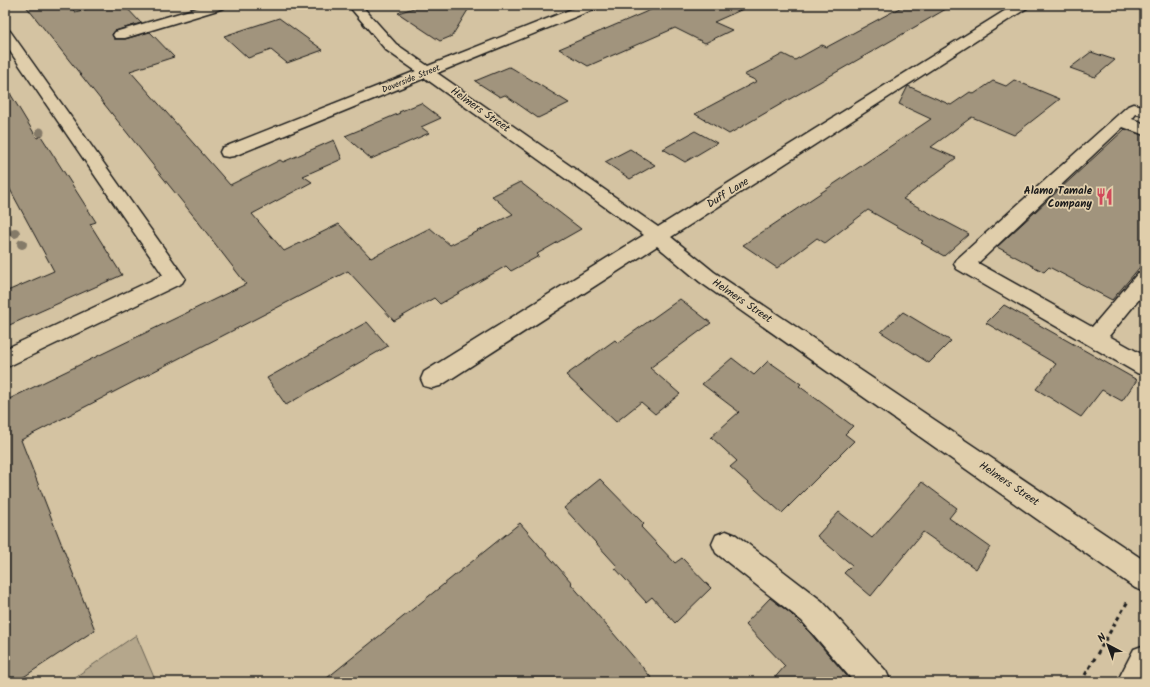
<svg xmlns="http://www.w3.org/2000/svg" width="1150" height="687" font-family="Kalam,sans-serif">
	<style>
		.green { fill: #b5a78c; stroke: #686254 }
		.building { fill: #a1947d; stroke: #1c1c1c }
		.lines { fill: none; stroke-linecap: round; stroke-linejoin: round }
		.minor-casing { stroke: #1c1c1c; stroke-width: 3 }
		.path { stroke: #1c1c1c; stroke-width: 3; stroke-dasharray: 4 4; stroke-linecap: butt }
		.minor { fill: #e0ceab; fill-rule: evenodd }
		.tree { fill: #847a68 }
		.labels { text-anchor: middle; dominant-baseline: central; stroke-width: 3.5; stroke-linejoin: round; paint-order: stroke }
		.far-street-label { font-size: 9px; fill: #1c1c1c; stroke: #e0ceab }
		.street-label { font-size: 11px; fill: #1c1c1c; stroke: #e0ceab }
		.poi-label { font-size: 11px; font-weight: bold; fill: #1c1c1c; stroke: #e0ceab; text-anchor: end }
	</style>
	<rect width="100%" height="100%" fill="#d4c3a2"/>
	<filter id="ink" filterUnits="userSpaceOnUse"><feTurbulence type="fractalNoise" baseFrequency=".025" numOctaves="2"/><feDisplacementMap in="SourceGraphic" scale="8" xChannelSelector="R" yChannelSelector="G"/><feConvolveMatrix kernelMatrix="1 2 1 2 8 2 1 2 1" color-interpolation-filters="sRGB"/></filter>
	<g filter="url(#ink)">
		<!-- green -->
		<path class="green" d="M 136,635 L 156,682 L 68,682 Z"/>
		<!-- building -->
		<g class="building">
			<path d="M 25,5 L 69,5 L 75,12 L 101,5 L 124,5 L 141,23 L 115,31 L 112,34 L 114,39 L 125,39 L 150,32 L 174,57 L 130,71 L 230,185 L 280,160 L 283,162 L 334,140 L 342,159 L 303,176 L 312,182 L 252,214 L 284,251 L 339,224 L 371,258 L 430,228 L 450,245 L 513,214 L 492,196 L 520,182 L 581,229 L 537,254 L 539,256 L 511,271 L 506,266 L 440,304 L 434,298 L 394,321 L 348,271 L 21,440 L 95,630 L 16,682 L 11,682 L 5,663 L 5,401 L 246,284 L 196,219 Z"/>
			<path d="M 423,5 L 471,5 L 452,36 L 440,41 L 398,13 Z"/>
			<path d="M 662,5 L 752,5 L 714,22 L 732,30 L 705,43 L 675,28 L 588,66 L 559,49 Z"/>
			<path d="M 905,5 L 953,5 L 729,134 L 695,114 L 757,81 L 744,75 L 783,54 L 795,60 L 822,45 L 827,47 Z"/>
			<path d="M 279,18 L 323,50 L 287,63 L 271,50 L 248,58 L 224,36 Z"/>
			<path d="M 1091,52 L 1115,60 L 1095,77 L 1070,68 Z"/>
			<path d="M 509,67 L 512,68 L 569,103 L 538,118 L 505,95 L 500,97 L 475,81 Z"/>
			<path d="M 1014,80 L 1060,99 L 1014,135 L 972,117 L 931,147 L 956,158 L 903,199 L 969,234 L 944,256 L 921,243 L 923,241 L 868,210 L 825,243 L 817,238 L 777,268 L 743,245 L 931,119 L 899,104 L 908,86 L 951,105 L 970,92 L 974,94 L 993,81 L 1006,86 Z"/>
			<path d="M 5,85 L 37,138 L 41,136 L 96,222 L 90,224 L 122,275 L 5,327 L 5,292 L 54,271 L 5,180 Z"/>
			<path d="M 421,103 L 441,118 L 421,127 L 429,133 L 371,159 L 345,136 L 400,113 L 399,112 Z"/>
			<path d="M 1125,129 L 1145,136 L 1145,261 L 1112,300 L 1049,267 L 1044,272 L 997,247 Z"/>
			<path d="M 695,131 L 717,143 L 685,162 L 663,149 Z"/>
			<path d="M 630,149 L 655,165 L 630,179 L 605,162 Z"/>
			<path d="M 680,299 L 711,323 L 650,368 L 680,394 L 655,414 L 641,402 L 616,422 L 566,375 L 615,340 L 618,343 Z"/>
			<path d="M 1004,305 L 1137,380 L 1122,401 L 1102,390 L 1081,417 L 1036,389 L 1056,364 L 986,323 Z"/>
			<path d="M 903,312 L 951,341 L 929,363 L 881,332 Z"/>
			<path d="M 367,322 L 388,346 L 286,405 L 267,378 Z"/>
			<path d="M 732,358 L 754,375 L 768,361 L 801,384 L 799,386 L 853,426 L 845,434 L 854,441 L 782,513 L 730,467 L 737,461 L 711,437 L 739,412 L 702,384 Z"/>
			<path d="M 600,479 L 644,524 L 641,527 L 675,563 L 682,558 L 711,588 L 675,623 L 652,597 L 646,602 L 615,568 L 617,566 L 564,508 Z"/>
			<path d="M 922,482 L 957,508 L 949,518 L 990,547 L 976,569 L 923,532 L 871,596 L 844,573 L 852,565 L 817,536 L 839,512 L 872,538 Z"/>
			<path d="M 520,523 L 572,583 L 571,584 L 655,682 L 322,682 Z"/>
			<path d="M 770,598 L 790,613 L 810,633 L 852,682 L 771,682 L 785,666 L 745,624 Z"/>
		</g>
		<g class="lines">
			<defs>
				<g id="minor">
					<path d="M 207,5 L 226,5 L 224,8 L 125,38 L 115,38 L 113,35 L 115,32 Z"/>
					<path d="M 348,5 L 361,5 L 396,44 L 428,66 L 582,5 L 599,5 L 597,8 L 437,73 L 658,227 L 1014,5 L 1029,5 L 1027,8 L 671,237 L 714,272 L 1145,561 L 1145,592 L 1135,588 L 700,282 L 657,246 L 440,386 L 432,388 L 424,386 L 421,379 L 424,372 L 644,235 L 425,78 L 234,156 L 228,157 L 222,156 L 220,152 L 222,148 L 416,71 L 386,50 Z"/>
					<path d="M 5,30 L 10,31 L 185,278 L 182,283 L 5,368 L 5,349 L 163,275 L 5,44 Z"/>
					<path d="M 1133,104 L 1145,106 L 1145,116 L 1136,114 L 1132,119 L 1145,124 L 1145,135 L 1123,127 L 978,263 L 1092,327 L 1138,273 L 1145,271 L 1145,292 L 1109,336 L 1145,356 L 1145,376 L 1137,373 L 957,269 L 954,264 L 957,259 L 1128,106 Z"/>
					<path d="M 726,531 L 736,535 L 822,601 L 886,671 L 891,682 L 854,682 L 802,621 L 716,553 L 712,544 L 716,535 Z"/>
					<path d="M 1145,645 L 1145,682 L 1117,682 L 1134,649 Z"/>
				</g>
			</defs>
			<!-- minor casing -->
			<use href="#minor" class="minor-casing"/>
			<!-- path -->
			<path class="path" d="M 1081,682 L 1128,601"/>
			<!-- minor -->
			<use href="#minor" class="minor"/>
		</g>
		<!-- trees -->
		<g class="tree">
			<circle cx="40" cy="132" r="4.5"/>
			<circle cx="15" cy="233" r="5"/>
			<circle cx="22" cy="244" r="5"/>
		</g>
	</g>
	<!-- icons -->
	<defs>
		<symbol id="restaurant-bare" viewBox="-9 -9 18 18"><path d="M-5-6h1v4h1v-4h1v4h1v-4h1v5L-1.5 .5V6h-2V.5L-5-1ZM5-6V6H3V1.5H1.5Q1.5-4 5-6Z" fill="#d1495b" stroke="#e0ceab" stroke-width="2.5" paint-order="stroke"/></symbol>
	</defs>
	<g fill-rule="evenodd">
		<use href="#restaurant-bare" x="1092" y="184" width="25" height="25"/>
	</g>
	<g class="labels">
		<!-- far-street labels -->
		<g class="far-street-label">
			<text transform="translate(411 79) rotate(-22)">Doverside Street</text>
		</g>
		<!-- street labels -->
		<g class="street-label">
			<text transform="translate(480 110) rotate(35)">Helmers Street</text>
			<text transform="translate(728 193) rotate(-32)">Duff Lane</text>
			<text transform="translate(742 301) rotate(34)">Helmers Street</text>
			<text transform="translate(1009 484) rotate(34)">Helmers Street</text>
		</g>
		<!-- poi labels -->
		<g class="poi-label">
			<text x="1092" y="191">Alamo Tamale<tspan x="1092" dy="13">Company</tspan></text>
		</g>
	</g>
	<!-- margin -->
	<rect width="1150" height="687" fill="none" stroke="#e0ceab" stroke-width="20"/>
	<rect x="10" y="10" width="1130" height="667" fill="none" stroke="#1c1c1c" stroke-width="1.5" filter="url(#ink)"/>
	<!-- north arrow -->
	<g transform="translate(1108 645) rotate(319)" stroke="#e0ceab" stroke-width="3" paint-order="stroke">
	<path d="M0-3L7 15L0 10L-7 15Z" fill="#1c1c1c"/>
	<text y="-6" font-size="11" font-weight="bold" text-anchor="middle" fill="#1c1c1c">N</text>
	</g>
</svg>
